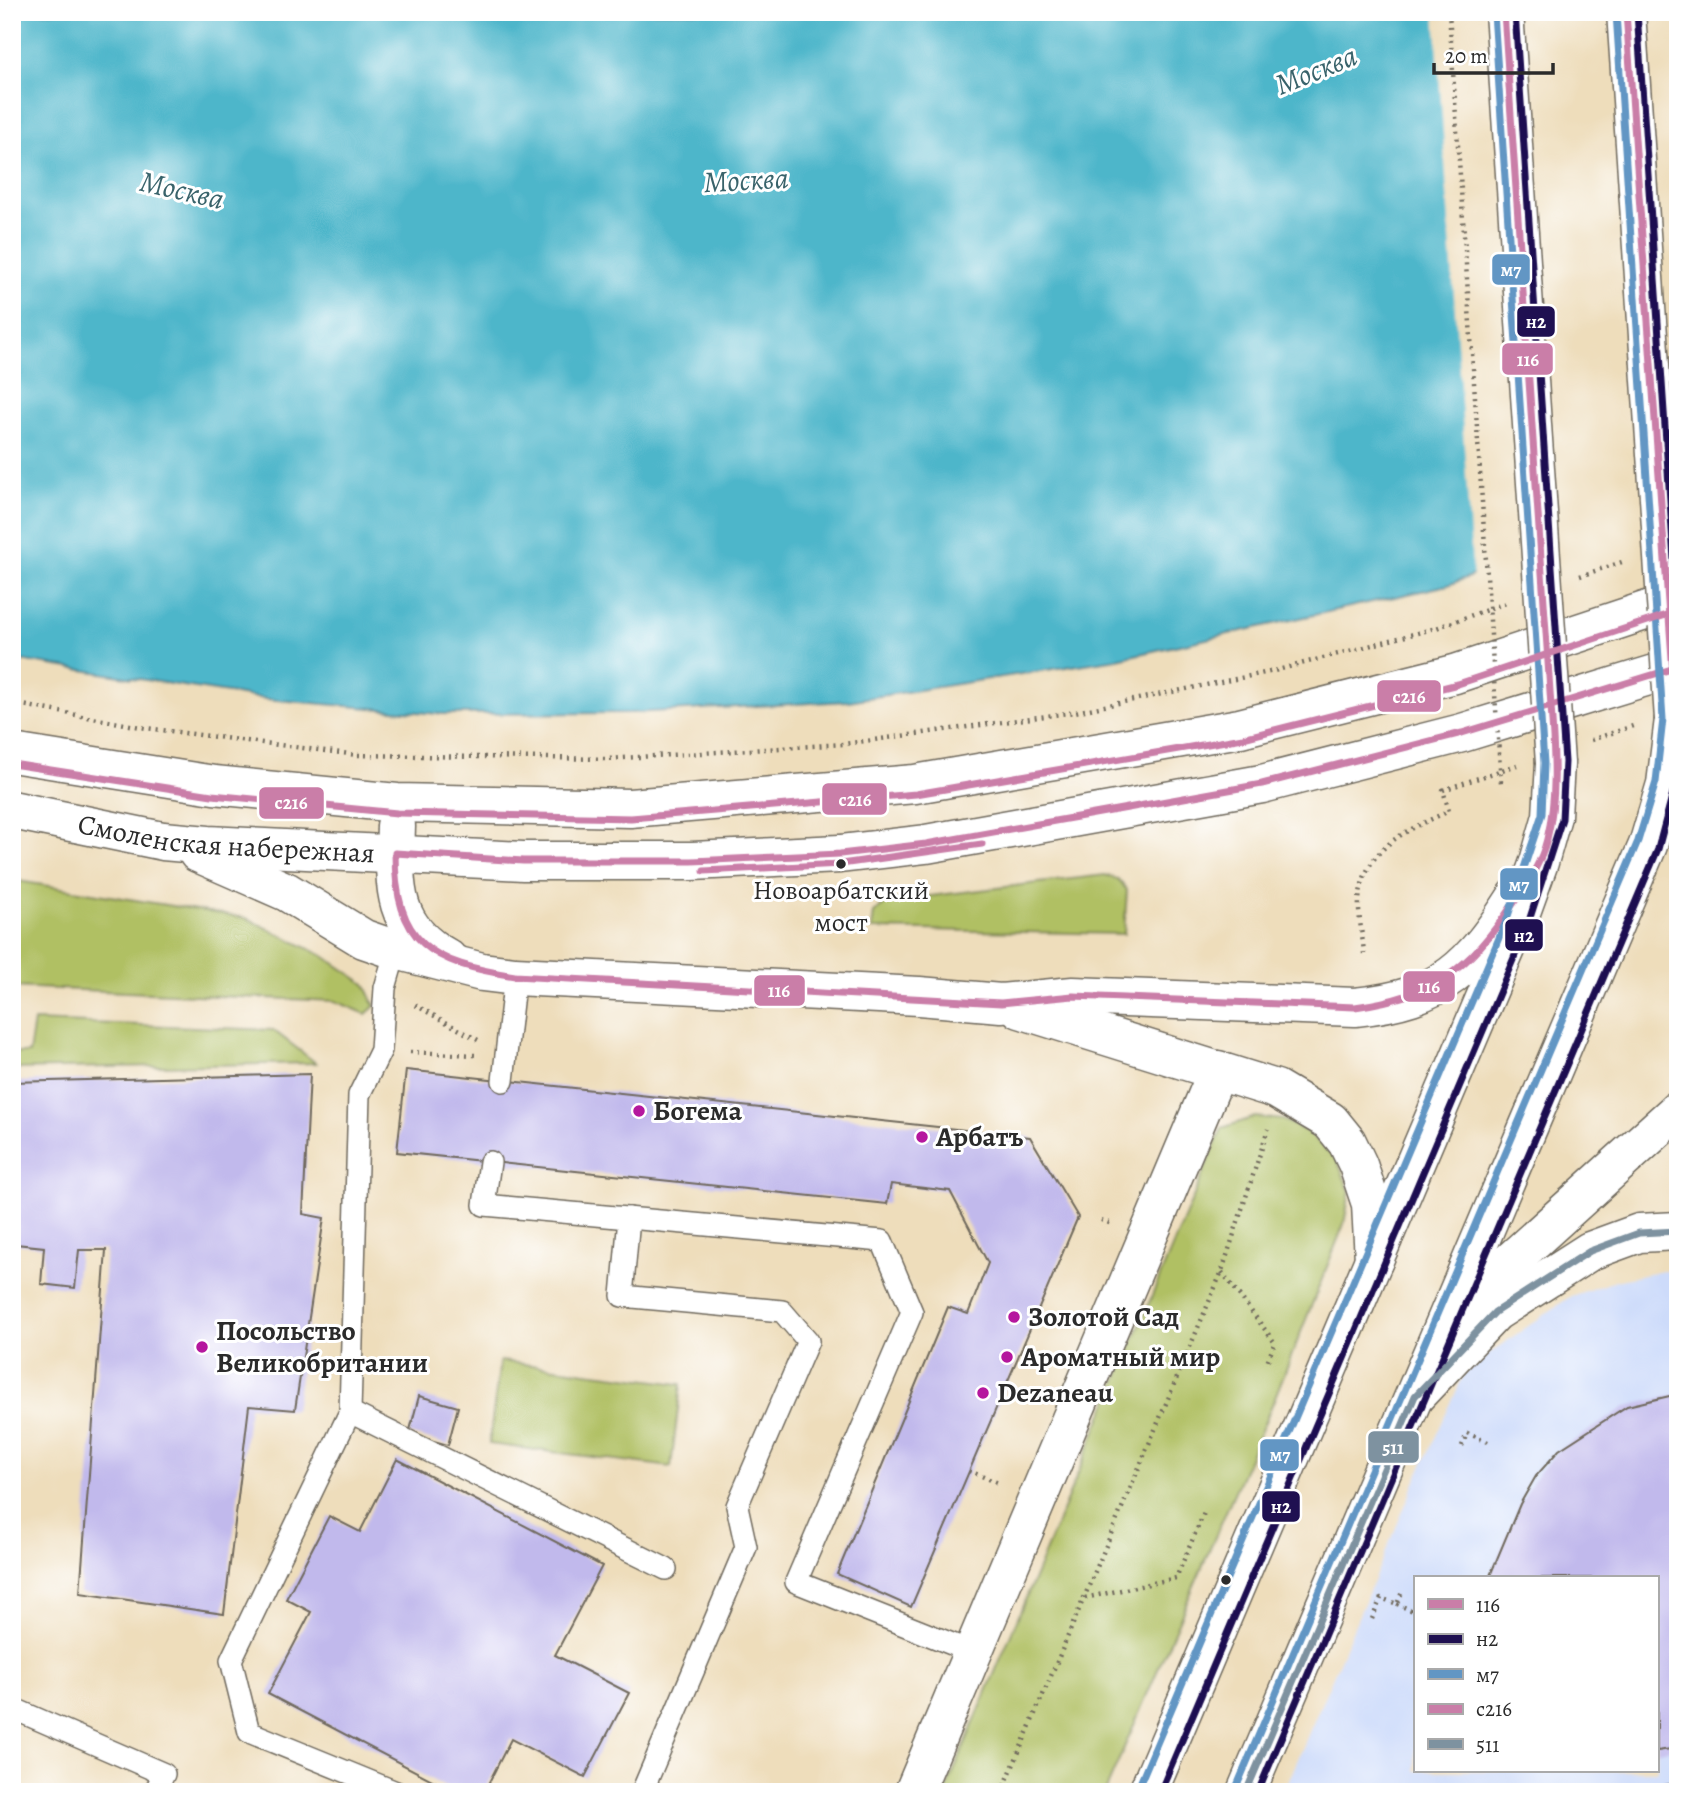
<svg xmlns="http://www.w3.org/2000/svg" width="1690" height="1804" font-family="Alegreya,serif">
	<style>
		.built { fill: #cddbfa; fill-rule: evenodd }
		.green { fill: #b0c063; stroke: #6e7647; stroke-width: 2 }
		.water { fill: #4db6ca; stroke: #3c707a; stroke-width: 2 }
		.pier { fill: #edb }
		.building { fill: #c1b9ec }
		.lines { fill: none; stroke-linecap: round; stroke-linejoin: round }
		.service-casing { stroke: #6f695d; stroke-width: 24 }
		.minor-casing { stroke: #6f695d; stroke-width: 41 }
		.secondary-casing { stroke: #6f695d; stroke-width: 41 }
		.primary-casing { stroke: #6f695d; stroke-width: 41 }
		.path { stroke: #6f695d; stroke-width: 4.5; stroke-dasharray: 2 5; stroke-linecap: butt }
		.service { stroke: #fff; stroke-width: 21 }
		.minor { stroke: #fff; stroke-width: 38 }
		.secondary { stroke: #fff; stroke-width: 38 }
		.primary { stroke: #fff; stroke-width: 38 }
		.primary-bridge-casing { stroke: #6f695d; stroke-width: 41; stroke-linecap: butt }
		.path-bridge { stroke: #6f695d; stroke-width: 4.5; stroke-dasharray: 2 5; stroke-linecap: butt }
		.primary-bridge { stroke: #fff; stroke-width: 38 }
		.bus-1-casing { stroke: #fff; stroke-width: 12 }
		.bus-2-casing { stroke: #fff; stroke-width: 12 }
		.bus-3-casing { stroke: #fff; stroke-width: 12 }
		.bus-4-casing { stroke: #fff; stroke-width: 12 }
		.bus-5-casing { stroke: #fff; stroke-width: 12 }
		.bus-1 { stroke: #ca7ea8; stroke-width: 7 }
		.bus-2 { stroke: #1f1051; stroke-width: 7 }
		.bus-3 { stroke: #6296c4; stroke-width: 7 }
		.bus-4 { stroke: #ca7ea8; stroke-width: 7 }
		.bus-5 { stroke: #7e92a0; stroke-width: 7 }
		.bus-dot { fill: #2b2b2b; stroke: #fff; stroke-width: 2.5 }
		.poi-dot { fill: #b5179e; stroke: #fff; stroke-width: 2.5 }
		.labels { text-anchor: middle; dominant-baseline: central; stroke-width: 6; stroke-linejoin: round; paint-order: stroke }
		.bus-label { font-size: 26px; fill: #2b2b2b; stroke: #fff }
		.street-label { font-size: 28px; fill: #2b2b2b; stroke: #fff }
		.poi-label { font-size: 28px; font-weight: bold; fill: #2b2b2b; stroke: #fff; text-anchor: start }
		.water-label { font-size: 30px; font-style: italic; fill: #39636b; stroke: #fff }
		.line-badge { stroke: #fff; stroke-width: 2.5 }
		.badge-label { font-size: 19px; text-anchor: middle; font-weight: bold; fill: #fff }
	</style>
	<rect width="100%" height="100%" fill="#fff"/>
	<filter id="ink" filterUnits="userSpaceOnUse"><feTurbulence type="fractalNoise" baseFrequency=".0143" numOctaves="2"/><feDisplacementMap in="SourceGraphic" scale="14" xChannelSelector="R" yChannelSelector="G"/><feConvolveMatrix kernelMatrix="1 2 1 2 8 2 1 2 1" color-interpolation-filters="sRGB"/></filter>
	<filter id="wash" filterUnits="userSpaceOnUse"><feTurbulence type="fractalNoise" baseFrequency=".00686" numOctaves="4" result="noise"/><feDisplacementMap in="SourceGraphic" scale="28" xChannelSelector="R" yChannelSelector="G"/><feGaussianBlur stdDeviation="1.57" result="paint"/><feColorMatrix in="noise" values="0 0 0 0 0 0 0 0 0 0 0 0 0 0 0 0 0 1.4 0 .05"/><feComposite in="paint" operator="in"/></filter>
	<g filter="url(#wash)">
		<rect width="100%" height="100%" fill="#edb"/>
		<!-- built -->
		<path class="built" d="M 1663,1271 L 1678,1272 L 1678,1792 L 1284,1792 L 1420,1471 L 1466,1370 L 1571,1296 L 1615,1281 ZM 1415,1578 L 1657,1578 L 1657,1771 L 1415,1771 Z"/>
		<!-- green -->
		<g class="green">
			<path d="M 1105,875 L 1118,879 L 1127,890 L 1124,934 L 872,929 L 874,913 L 889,901 Z"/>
			<path d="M 12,880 L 246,918 L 322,955 L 365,984 L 375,1006 L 366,1014 L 335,1001 L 12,987 Z"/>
			<path d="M 34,1021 L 273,1030 L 316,1063 L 12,1069 L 12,1053 L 29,1053 Z"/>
			<path d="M 1255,1117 L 1283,1120 L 1306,1131 L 1337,1160 L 1350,1191 L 1344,1224 L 1269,1412 L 1105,1792 L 945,1792 L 1222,1128 Z"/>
			<path d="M 500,1361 L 681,1384 L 671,1467 L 489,1444 Z"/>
		</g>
		<!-- water -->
		<path class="water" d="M 12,12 L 1678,12 L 1678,495 L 1448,585 L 1117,659 L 848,701 L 631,713 L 440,714 L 266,699 L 12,659 Z"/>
		<!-- pier -->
		<path class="pier" d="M 1435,12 L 1678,12 L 1678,499 L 1473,579 Z"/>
		<g id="blocks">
			<!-- building -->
			<g class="building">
				<path d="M 406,1070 L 1030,1137 L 1078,1217 L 911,1607 L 837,1574 L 948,1307 L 968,1314 L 988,1263 L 950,1191 L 891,1184 L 887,1204 L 397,1152 Z"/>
				<path d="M 310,1074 L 303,1214 L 324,1218 L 295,1410 L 249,1406 L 224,1614 L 80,1593 L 106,1250 L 79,1250 L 75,1288 L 41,1284 L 44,1247 L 16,1244 L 17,1228 L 12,1228 L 12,1082 Z"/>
				<path d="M 1678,1394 L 1678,1748 L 1657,1751 L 1657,1578 L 1489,1578 L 1520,1504 L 1536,1476 L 1559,1450 L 1627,1406 Z"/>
				<path d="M 419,1396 L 458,1407 L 448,1445 L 409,1434 Z"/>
				<path d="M 397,1459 L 602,1566 L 555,1655 L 629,1693 L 585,1777 L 511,1739 L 484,1792 L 455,1792 L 268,1694 L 311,1612 L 286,1599 L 329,1516 L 360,1532 Z"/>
				<path d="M 1678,1783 L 1678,1792 L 1629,1792 L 1629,1790 Z"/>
			</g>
		</g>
	</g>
	<g filter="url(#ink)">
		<use href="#blocks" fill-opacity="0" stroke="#6f695d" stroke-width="2"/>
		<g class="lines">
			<defs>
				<g id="service">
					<path d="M 503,1081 L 515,976"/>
					<path d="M 490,1162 L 484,1205 L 882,1241 L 912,1312 L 796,1582 L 972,1652"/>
					<path d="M 629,1218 L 622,1296 L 782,1311 L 808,1341 L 737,1506 L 746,1547 L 642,1792"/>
					<path d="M 350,1412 L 666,1569"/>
					<path d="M 12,1708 L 164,1774 L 155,1792"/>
					<path d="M 396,1792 L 249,1732 L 231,1660 L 350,1412 L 359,1095 L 381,1050 L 385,988 L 396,950"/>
				</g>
				<path id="minor" d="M 914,1792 L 1218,1070"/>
				<g id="secondary">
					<path d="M 12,753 L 214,785 L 397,803 L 630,808 L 915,784 L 1240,728 L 1455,674 L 1678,600"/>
					<path id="s1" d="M 12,810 L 163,841 L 208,845 L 523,861 L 692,861 L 840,854 L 926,844 L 1262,784 L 1462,733 L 1678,667"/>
					<path d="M 396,826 C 394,884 390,927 447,958"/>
					<path d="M 198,853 L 287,892 L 364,939 L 396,950 L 482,972 L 515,976 L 919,996 L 1001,1003 L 1073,996 L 1355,1007 C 1443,998 1471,968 1517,896"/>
					<path d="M 1020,1009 L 1276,1089 L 1330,1121 L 1347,1142 L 1358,1165 L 1371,1204 L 1374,1260"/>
					<path d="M 1448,1318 L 1678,1110"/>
					<path d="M 1416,1395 L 1495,1312 L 1590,1251 L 1639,1233 L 1678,1231"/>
				</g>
				<g id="primary">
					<path d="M 1148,1792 L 1517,923 L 1539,862 L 1552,816 L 1555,763"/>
					<path d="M 1246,1792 L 1648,845 L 1666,784 L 1674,719"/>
				</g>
			</defs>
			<!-- service casing -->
			<use href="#service" class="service-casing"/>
			<!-- minor casing -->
			<use href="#minor" class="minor-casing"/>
			<!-- secondary casing -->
			<use href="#secondary" class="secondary-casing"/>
			<!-- primary casing -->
			<use href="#primary" class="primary-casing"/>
			<!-- path -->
			<g class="path">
				<path d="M 1580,576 L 1625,561"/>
				<path d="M 12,703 L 146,728 L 357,755 L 607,759 L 844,744 L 1075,712 L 1274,671 L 1436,628 L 1506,603"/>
				<path d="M 1591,740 L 1633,726"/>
				<path d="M 1364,954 C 1363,937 1358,917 1359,900 C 1365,846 1406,831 1449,811 L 1443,790 L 1517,765"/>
				<path d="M 415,1005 L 478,1040"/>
				<path d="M 410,1052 L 475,1055"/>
				<path d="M 1101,1220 L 1112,1224"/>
				<path d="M 1222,1272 L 1275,1343 L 1266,1364"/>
				<path d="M 1462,1446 L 1467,1433 L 1488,1442"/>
				<path d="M 969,1471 L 1001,1484"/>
				<path d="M 1085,1598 L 1176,1578 L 1204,1513"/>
				<path d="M 1397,1604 L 1415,1612"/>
				<path d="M 1372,1619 L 1381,1598 L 1397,1604 L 1402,1592"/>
				<path d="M 1002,1792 L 1222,1271 L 1268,1129"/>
			</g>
			<!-- service -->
			<use href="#service" class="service"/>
			<!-- minor -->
			<use href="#minor" class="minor"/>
			<!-- secondary -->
			<use href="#secondary" class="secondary"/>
			<!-- primary -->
			<use href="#primary" class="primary"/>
			<defs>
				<g id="primary-bridge">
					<path d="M 1504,12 L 1555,763"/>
					<path d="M 1626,12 L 1674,719"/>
				</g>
			</defs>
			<!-- primary-bridge casing -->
			<use href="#primary-bridge" class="primary-bridge-casing"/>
			<!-- path-bridge -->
			<path class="path-bridge" d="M 1449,12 L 1501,783"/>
			<!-- primary-bridge -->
			<use href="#primary-bridge" class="primary-bridge"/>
			<defs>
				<g id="bus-1">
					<path d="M 1504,12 L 1551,706"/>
					<path d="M 1626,12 L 1677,729"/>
					<path d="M 1551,706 C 1554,750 1558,795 1547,839 C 1541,864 1527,883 1513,904 C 1468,970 1435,996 1355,1007 L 1073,996 L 1001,1003 L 515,976 C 431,963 395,944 395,853 L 523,861 L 692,861 L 840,854 L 926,844 L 1262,784 L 1462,733 Z"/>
					<path d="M 1551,706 L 1678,667"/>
				</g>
				<g id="bus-2">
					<path d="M 1637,12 L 1678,619"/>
					<path d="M 1160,1792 L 1527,927 L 1562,819 L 1565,762 L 1515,12"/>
					<path d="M 1258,1792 L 1658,849 L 1678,774"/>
				</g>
				<g id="bus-3">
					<path d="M 1138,1788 L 1507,919 L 1542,814 L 1544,763 L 1494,13"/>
					<path d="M 1236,1788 L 1638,841 L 1656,782 L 1663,719 L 1616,13"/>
				</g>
				<g id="bus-4">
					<path d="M 12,764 L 212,795 L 397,813 L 631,818 L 916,794 L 1243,738 L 1458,684 L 1678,611"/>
					<path d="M 704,871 L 841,864 L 982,844"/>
				</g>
				<path id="bus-5" d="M 1246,1792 L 1415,1396 L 1495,1312 L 1590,1251 L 1639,1233 L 1678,1231"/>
			</defs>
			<!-- bus-1 casing -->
			<use href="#bus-1" class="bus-1-casing"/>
			<!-- bus-2 casing -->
			<use href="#bus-2" class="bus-2-casing"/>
			<!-- bus-3 casing -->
			<use href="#bus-3" class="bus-3-casing"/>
			<!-- bus-4 casing -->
			<use href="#bus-4" class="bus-4-casing"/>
			<!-- bus-5 casing -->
			<use href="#bus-5" class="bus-5-casing"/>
			<!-- bus-1 -->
			<use href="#bus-1" class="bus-1"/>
			<!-- bus-2 -->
			<use href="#bus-2" class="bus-2"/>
			<!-- bus-3 -->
			<use href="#bus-3" class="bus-3"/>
			<!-- bus-4 -->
			<use href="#bus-4" class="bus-4"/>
			<!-- bus-5 -->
			<use href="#bus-5" class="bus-5"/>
		</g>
	</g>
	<!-- markers -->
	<g class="bus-dot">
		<circle cx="841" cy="864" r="6"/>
		<circle cx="1226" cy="1580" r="6"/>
	</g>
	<g class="poi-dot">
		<circle cx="639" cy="1111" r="7"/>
		<circle cx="922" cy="1137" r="7"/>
		<circle cx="1014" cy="1317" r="7"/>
		<circle cx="202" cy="1347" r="7"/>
		<circle cx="1007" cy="1357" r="7"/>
		<circle cx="983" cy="1393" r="7"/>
	</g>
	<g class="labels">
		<!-- bus labels -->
		<g class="bus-label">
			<text x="841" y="890">Новоарбатский<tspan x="841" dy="32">мост</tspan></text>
		</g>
		<!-- street labels -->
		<g class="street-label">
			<text stroke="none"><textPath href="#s1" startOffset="217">Смоленская набережная</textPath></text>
		</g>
		<!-- poi labels -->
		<g class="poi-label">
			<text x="653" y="1111">Богема</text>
			<text x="936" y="1137">Арбатъ</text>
			<text x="1028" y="1317">Золотой Сад</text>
			<text x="216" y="1331">Посольство<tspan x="216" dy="32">Великобритании</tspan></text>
			<text x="1021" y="1357">Ароматный мир</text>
			<text x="997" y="1393">Dezaneau</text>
		</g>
		<!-- water labels -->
		<g class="water-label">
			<text transform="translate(1316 70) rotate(-22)">Москва</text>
			<text transform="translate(746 180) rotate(-3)">Москва</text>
			<text transform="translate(182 190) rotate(13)">Москва</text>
		</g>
	</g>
	<g class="line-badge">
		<rect x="1491" y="253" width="40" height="33" rx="7" fill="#6296c4"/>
		<rect x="1516" y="305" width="40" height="33" rx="7" fill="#1f1051"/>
		<rect x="1501" y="342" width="53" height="34" rx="7" fill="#ca7ea8"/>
		<rect x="1376" y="679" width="66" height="34" rx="7" fill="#ca7ea8"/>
		<rect x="821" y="782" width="67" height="34" rx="7" fill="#ca7ea8"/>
		<rect x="258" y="786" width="67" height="34" rx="7" fill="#ca7ea8"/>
		<rect x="1499" y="867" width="40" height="34" rx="7" fill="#6296c4"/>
		<rect x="1504" y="918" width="40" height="34" rx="7" fill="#1f1051"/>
		<rect x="1402" y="970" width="54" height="33" rx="7" fill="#ca7ea8"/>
		<rect x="753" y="974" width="53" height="33" rx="7" fill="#ca7ea8"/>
		<rect x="1367" y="1430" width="53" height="34" rx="7" fill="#7e92a0"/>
		<rect x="1259" y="1438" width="41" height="34" rx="7" fill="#6296c4"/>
		<rect x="1261" y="1490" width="40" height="33" rx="7" fill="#1f1051"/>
	</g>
	<g class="badge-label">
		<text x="1511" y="276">м7</text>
		<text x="1536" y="328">н2</text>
		<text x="1528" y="366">116</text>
		<text x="1409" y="703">с216</text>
		<text x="855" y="806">с216</text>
		<text x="291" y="809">с216</text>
		<text x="1519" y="891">м7</text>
		<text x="1524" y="942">н2</text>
		<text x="1429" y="993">116</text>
		<text x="779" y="997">116</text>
		<text x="1393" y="1454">511</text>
		<text x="1280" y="1461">м7</text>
		<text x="1281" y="1513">н2</text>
	</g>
	<!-- margin -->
	<rect width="1690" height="1804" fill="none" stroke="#fff" stroke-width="42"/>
	<!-- legend -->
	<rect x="1414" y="1576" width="245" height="196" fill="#ffffff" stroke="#aaaaaa" stroke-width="2"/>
	<rect x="1428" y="1599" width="35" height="10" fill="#ca7ea8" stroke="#aaaaaa" stroke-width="2"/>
	<text x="1476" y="1612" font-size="21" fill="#2b2b2b">116</text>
	<rect x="1428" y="1634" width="35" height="10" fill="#1f1051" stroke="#aaaaaa" stroke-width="2"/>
	<text x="1476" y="1646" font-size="21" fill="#2b2b2b">н2</text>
	<rect x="1428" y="1669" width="35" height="10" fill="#6296c4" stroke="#aaaaaa" stroke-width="2"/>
	<text x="1476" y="1682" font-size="21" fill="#2b2b2b">м7</text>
	<rect x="1428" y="1704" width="35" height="10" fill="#ca7ea8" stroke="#aaaaaa" stroke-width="2"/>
	<text x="1476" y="1716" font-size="21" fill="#2b2b2b">с216</text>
	<rect x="1428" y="1739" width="35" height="10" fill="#7e92a0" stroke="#aaaaaa" stroke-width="2"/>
	<text x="1476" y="1752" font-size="21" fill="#2b2b2b">511</text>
	<!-- scale -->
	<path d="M1434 63v10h119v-10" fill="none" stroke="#2b2b2b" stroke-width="3.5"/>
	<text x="1445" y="63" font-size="21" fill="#2b2b2b" stroke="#ffffff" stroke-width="5" paint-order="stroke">20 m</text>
</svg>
